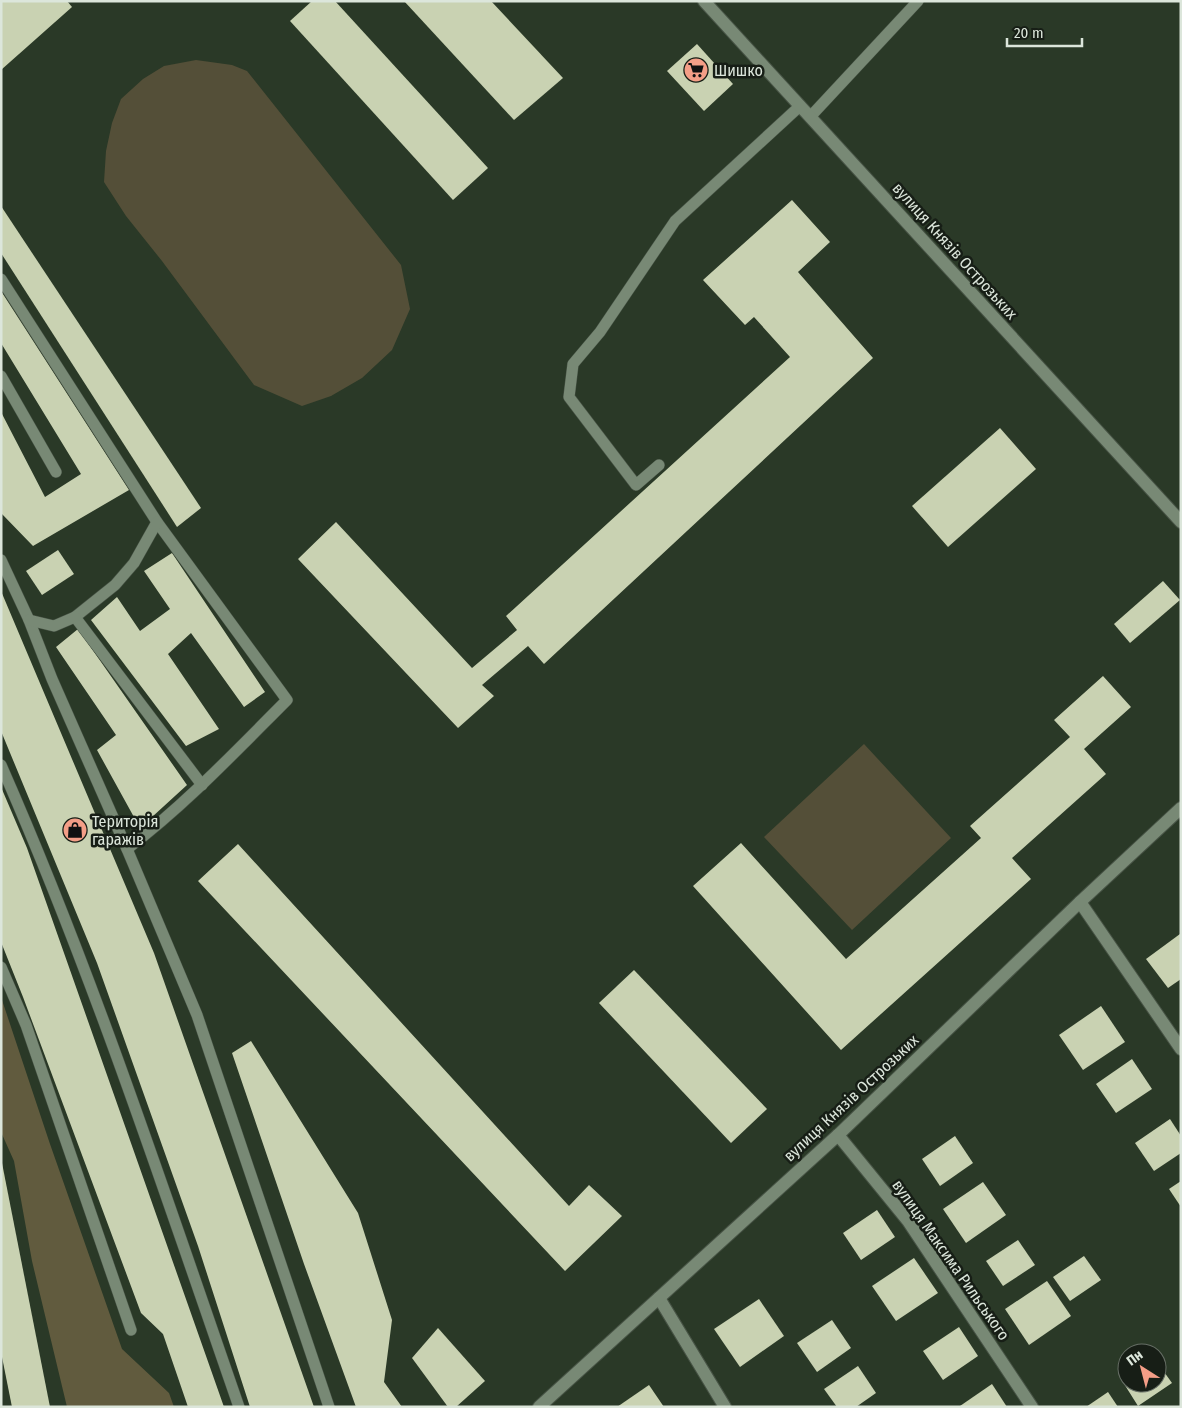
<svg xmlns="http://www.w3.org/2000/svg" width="1182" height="1408" font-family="'Fira Sans Condensed',sans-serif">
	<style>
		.green { fill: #544f38 }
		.forest { fill: #615b3e }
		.building { fill: #c9d2b2 }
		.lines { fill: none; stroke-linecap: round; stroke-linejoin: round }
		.service-casing { stroke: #475345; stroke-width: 12 }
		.minor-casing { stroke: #475345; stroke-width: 14 }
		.service { stroke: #788975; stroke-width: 11 }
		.minor { stroke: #788975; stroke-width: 12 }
		.labels { text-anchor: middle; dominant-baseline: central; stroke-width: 5; stroke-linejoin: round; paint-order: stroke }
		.poi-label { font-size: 16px; fill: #dce6db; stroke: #171e16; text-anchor: start }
		.street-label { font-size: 16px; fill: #dce6db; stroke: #171e16 }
	</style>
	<rect width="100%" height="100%" fill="#2a3927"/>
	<!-- green -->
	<g class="green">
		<path d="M 196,60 L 232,65 L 247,71 L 401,265 L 410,309 L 392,350 L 362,378 L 331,396 L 302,406 L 254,385 L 162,261 L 126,216 L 104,182 L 106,151 L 112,123 L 121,99 L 143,79 L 164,66 Z"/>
		<path d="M 864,744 L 951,838 L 852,930 L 764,837 Z"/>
	</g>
	<!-- forest -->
	<path class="forest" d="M 1,997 L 50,1144 L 122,1349 L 169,1393 L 174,1407 L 67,1407 L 32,1261 L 14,1161 L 1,1132 Z"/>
	<!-- building -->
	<g class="building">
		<path d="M 1,1 L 67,1 L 72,7 L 1,70 Z"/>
		<path d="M 312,1 L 335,1 L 488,168 L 453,200 L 290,21 Z"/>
		<path d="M 404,1 L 491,1 L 563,78 L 514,120 Z"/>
		<path d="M 697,44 L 733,84 L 704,111 L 667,71 Z"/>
		<path d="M 792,200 L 830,242 L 798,272 L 873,358 L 544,664 L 528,646 L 482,685 L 494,696 L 458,728 L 298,559 L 336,522 L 472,668 L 517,630 L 506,616 L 790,357 L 754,317 L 745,325 L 703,280 Z"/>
		<path d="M 1,206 L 201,508 L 177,527 L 1,253 Z"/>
		<path d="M 1,291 L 129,490 L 33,546 L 1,513 L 1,412 L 45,497 L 81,474 L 1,343 Z"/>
		<path d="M 1000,428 L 1036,469 L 948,547 L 912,506 Z"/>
		<path d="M 58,550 L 74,574 L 42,595 L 26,571 Z"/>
		<path d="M 172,553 L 265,692 L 244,707 L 191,633 L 168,654 L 219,729 L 186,746 L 91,620 L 117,597 L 140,631 L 170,609 L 144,571 Z"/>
		<path d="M 1163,581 L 1180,600 L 1130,643 L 1114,624 Z"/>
		<path d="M 1,591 L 154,953 L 314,1407 L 250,1407 L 198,1246 L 97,963 L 1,731 Z"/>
		<path d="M 78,629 L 187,785 L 140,828 L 97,750 L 116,735 L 56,647 Z"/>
		<path d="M 1103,676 L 1131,707 L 1084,749 L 1106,774 L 1012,858 L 1031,879 L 841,1050 L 693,886 L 741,843 L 846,959 L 981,838 L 970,826 L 1070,737 L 1054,720 Z"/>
		<path d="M 1,787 L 27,848 L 224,1407 L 188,1407 L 163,1334 L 141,1313 L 23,997 L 1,942 Z"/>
		<path d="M 238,844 L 569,1206 L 589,1185 L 622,1216 L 565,1271 L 198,881 Z"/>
		<path d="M 1180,934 L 1181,979 L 1168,988 L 1146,959 Z"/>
		<path d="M 634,970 L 767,1109 L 731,1143 L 599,1003 Z"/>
		<path d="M 1101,1006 L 1125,1042 L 1083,1070 L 1059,1035 Z"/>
		<path d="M 251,1041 L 358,1213 L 392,1320 L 384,1382 L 402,1407 L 356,1407 L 304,1264 L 232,1053 Z"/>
		<path d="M 1132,1059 L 1152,1089 L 1116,1113 L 1096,1084 Z"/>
		<path d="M 1170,1119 L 1181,1136 L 1181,1153 L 1154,1171 L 1135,1143 Z"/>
		<path d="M 955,1136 L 973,1163 L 940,1186 L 922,1159 Z"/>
		<path d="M 1,1163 L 2,1163 L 50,1407 L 12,1407 L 1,1352 Z"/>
		<path d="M 1181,1181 L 1181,1207 L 1169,1189 Z"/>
		<path d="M 983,1182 L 1006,1215 L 966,1243 L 943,1209 Z"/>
		<path d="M 877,1210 L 895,1237 L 861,1260 L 843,1233 Z"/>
		<path d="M 1018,1240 L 1035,1265 L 1003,1286 L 986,1261 Z"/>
		<path d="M 1084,1256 L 1101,1280 L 1070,1301 L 1053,1277 Z"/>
		<path d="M 914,1258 L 938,1293 L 896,1321 L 872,1286 Z"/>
		<path d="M 1047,1281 L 1071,1316 L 1029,1345 L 1005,1309 Z"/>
		<path d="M 759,1299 L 784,1336 L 740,1367 L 714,1329 Z"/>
		<path d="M 832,1320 L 851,1348 L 817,1372 L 797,1343 Z"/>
		<path d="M 959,1327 L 978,1356 L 943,1380 L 923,1351 Z"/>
		<path d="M 438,1328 L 485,1381 L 456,1407 L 448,1407 L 412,1358 Z"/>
		<path d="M 1157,1362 L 1172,1383 L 1138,1406 L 1121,1379 L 1127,1375 L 1127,1383 L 1157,1383 Z"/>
		<path d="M 858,1366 L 876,1393 L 856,1407 L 837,1407 L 824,1389 Z"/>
		<path d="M 992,1384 L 1007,1407 L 961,1407 L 960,1406 Z"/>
		<path d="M 649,1385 L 664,1407 L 617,1407 Z"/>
		<path d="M 1108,1392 L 1118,1407 L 1086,1407 Z"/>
	</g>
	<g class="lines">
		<defs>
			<g id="service">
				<path d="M 810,117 L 918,1"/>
				<path d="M 1,279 L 157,522 L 287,700 C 235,752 185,805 127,849"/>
				<path d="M 1,376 L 56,472"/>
				<path d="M 659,465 L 636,485 L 569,397 L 573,364 L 600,332 L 675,221 L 800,106"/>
				<path d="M 157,522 L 134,563 L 115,585 L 75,617 L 202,785"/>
				<path d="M 1,560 L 29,620 L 52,679 L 127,849 L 197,1015 L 329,1407"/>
				<path d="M 29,620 L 54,626 L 75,617"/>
				<path d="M 1,765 C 93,974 164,1191 239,1407"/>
				<path d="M 1,967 L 26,1025 L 131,1330"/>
			</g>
			<g id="minor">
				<path d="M 704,1 L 1181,522"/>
				<path d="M 1080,902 L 1181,1049"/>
				<path d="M 838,1135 L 908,1221 L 1032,1407"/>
				<path d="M 659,1298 L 725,1407"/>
				<path d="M 539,1407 L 838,1135 L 1080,902 L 1181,808"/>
			</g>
		</defs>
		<!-- service casing -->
		<use href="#service" class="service-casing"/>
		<!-- minor casing -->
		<use href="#minor" class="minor-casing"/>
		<!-- service -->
		<use href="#service" class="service"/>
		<!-- minor -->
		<use href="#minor" class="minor"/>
	</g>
	<!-- icons -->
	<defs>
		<symbol id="supermarket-disc" viewBox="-11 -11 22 22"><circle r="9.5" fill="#f49e87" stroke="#171e16"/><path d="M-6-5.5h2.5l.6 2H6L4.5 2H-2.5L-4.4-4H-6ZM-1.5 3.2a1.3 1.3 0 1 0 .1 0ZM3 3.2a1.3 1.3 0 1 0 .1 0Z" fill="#111"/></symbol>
		<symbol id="shop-disc" viewBox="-11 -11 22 22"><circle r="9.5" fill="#f49e87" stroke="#171e16"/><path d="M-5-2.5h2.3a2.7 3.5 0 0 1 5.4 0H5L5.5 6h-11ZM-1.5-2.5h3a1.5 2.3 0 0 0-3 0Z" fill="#111"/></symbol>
	</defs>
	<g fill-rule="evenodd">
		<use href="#supermarket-disc" x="682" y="56" width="28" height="28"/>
		<use href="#shop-disc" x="61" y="816" width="28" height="28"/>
	</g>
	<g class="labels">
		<!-- poi labels -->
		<g class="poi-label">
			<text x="714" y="70">Шишко</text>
			<text x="92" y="821">Територія<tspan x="92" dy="18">гаражів</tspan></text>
		</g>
		<!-- street labels -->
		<g class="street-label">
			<text transform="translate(955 251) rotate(48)">вулиця Князів Острозьких</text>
			<text transform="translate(851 1098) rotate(-43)">вулиця Князів Острозьких</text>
			<text transform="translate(951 1260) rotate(55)">вулиця Максима Рильського</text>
		</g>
	</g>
	<!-- border -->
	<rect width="1182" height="1408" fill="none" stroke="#dce6db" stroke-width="5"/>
	<!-- north arrow -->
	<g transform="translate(1142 1368) rotate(324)"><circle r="24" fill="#171e16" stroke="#666e65"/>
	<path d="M0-4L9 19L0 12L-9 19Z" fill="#f49e87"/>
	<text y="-8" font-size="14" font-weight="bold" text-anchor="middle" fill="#dce6db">Пн</text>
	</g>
	<!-- scale -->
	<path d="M1007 38v8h75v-8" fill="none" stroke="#dce6db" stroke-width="2.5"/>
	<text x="1014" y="38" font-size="15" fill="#dce6db" stroke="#171e16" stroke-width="4" paint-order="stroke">20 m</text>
</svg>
